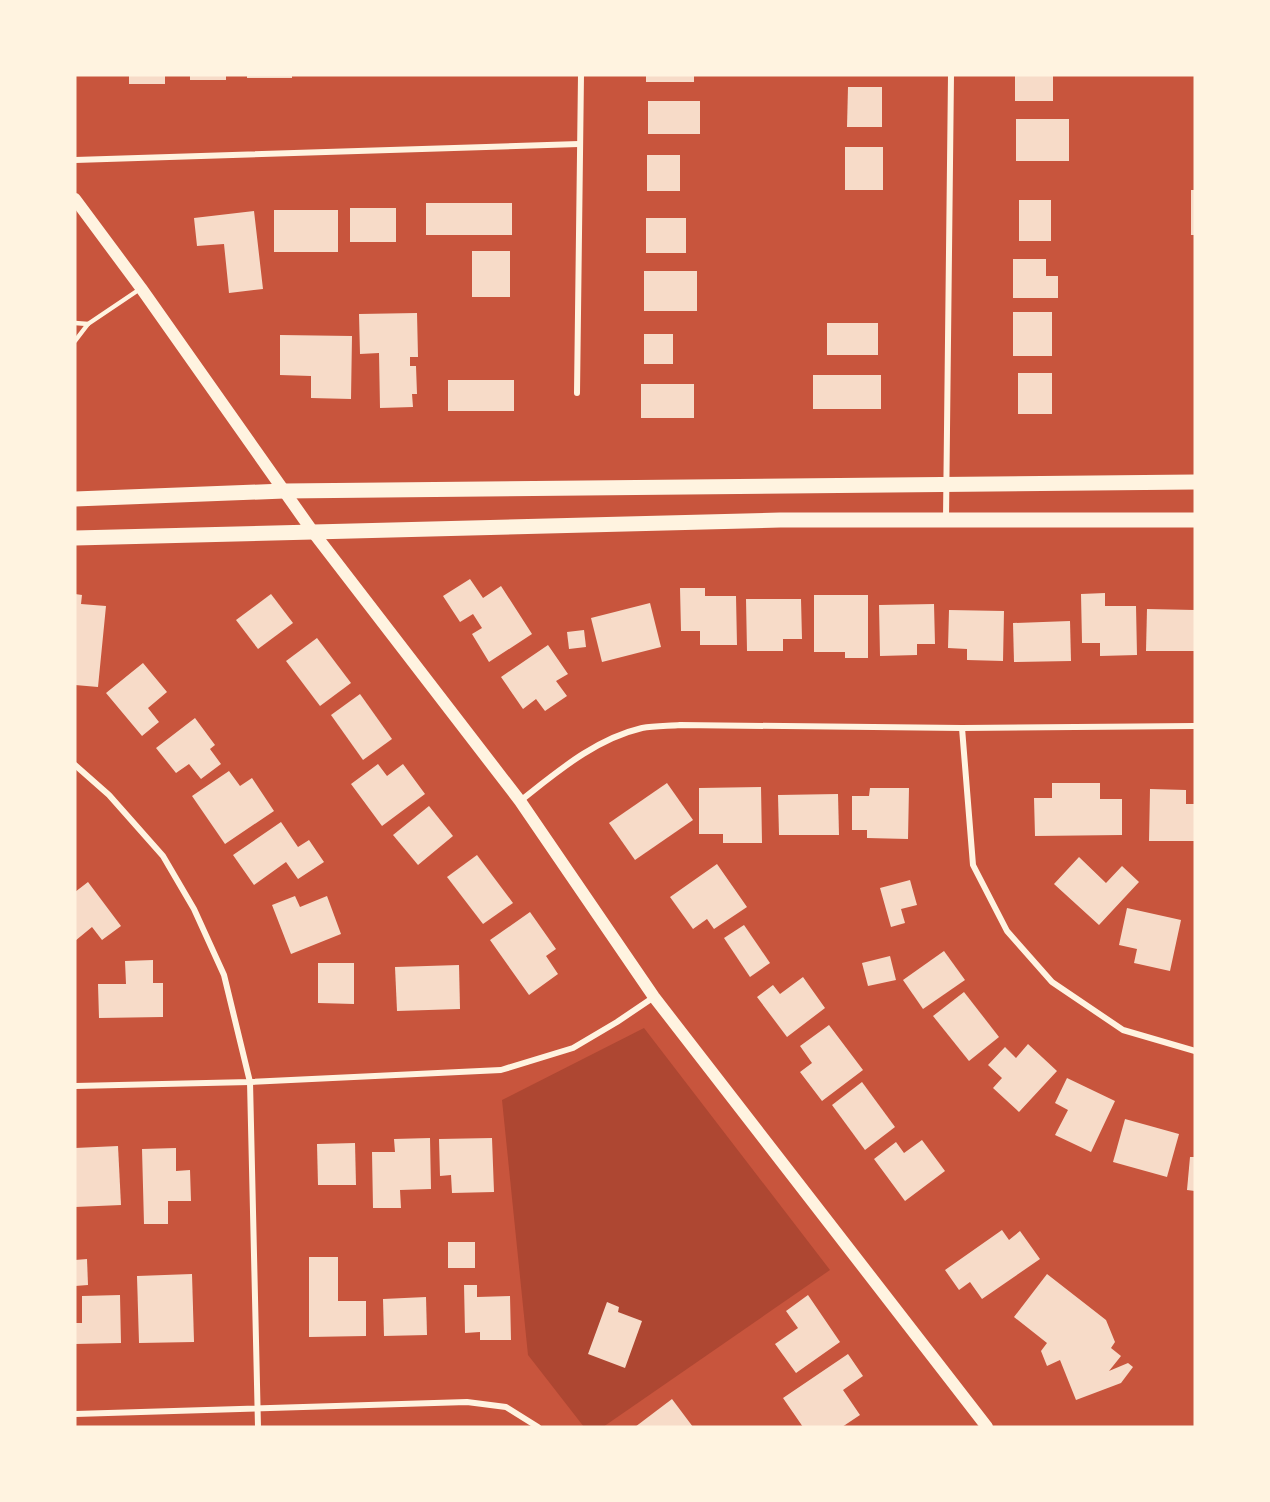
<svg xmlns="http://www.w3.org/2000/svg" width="1270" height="1502" font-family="'Crimson Pro',serif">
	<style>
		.green { fill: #ae4732 }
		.building { fill: #f7dbc8 }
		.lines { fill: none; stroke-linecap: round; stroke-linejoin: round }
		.service { stroke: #fff3e0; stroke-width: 4.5 }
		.minor { stroke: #fff3e0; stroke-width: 6 }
		.secondary { stroke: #fff3e0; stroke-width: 12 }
		.primary { stroke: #fff3e0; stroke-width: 15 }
	</style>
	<rect width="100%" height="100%" fill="#c8553d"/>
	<!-- green -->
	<path class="green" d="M 644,1028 L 830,1270 L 603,1427 L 584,1427 L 528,1355 L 502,1100 Z"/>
	<!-- building -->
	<g class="building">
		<rect x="129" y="75" width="36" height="9"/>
		<rect x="190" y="75" width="36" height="5"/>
		<rect x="247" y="75" width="45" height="3"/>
		<rect x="646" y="75" width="48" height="7"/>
		<rect x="1015" y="75" width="38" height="26"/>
		<path d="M 848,87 L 882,87 L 882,127 L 847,127 Z"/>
		<rect x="648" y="101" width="52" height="33"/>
		<rect x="1016" y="119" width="53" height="42"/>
		<rect x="845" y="147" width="38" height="43"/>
		<rect x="647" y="155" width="33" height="36"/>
		<rect x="1191" y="190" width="4" height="45"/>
		<rect x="1019" y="200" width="32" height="41"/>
		<rect x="426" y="203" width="86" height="32"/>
		<rect x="350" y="208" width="46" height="34"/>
		<rect x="274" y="210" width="64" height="42"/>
		<path d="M 254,211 L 263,289 L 229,293 L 224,244 L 197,246 L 194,218 Z"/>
		<rect x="646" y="218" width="40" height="35"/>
		<rect x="472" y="251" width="38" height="46"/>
		<path d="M 1013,259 L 1046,259 L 1046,276 L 1058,276 L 1058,298 L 1013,298 Z"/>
		<rect x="644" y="271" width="53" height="40"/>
		<rect x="1013" y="312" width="39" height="44"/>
		<path d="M 417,313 L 418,357 L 410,357 L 410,366 L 416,366 L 417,394 L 412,394 L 413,407 L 380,408 L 379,353 L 360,354 L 359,314 Z"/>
		<rect x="827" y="323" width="51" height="32"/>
		<rect x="644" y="334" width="29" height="30"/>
		<path d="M 280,335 L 352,336 L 351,399 L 311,398 L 311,376 L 280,375 Z"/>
		<rect x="1018" y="373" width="34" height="41"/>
		<rect x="813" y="375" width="68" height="34"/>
		<rect x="448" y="380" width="66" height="31"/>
		<rect x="641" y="384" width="53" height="34"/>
		<path d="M 470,579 L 483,598 L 501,586 L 532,634 L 489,662 L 472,634 L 482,628 L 473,614 L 460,622 L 443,596 Z"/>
		<path d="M 680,588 L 705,588 L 705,596 L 736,596 L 737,645 L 700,645 L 700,631 L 681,631 Z"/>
		<path d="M 1105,593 L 1105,606 L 1136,606 L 1137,655 L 1100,656 L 1100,643 L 1082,643 L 1081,594 Z"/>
		<path d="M 75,594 L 82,595 L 81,604 L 106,606 L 98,687 L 75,685 Z"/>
		<path d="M 271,594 L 293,623 L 258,649 L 236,620 Z"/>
		<path d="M 814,595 L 868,595 L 868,658 L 845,658 L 845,652 L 814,652 Z"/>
		<path d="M 746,599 L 801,599 L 802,639 L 783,639 L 783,651 L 747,651 Z"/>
		<path d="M 650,603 L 661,647 L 602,662 L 591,618 Z"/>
		<path d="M 934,604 L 935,644 L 917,644 L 917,655 L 880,656 L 879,605 Z"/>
		<path d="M 1147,609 L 1195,610 L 1195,651 L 1146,651 Z"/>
		<path d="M 949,610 L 1004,611 L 1003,661 L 967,660 L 967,649 L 948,648 Z"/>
		<path d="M 1070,621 L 1071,661 L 1014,662 L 1013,623 Z"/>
		<path d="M 584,630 L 586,647 L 569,649 L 567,632 Z"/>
		<path d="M 317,638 L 351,683 L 320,706 L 286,661 Z"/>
		<path d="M 548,645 L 568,674 L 556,681 L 567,696 L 545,711 L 536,699 L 523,709 L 501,677 Z"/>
		<path d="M 143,663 L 167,692 L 148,708 L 159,722 L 142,736 L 106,693 Z"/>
		<path d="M 360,694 L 392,739 L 363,760 L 331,715 Z"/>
		<path d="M 195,718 L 215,745 L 210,749 L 221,764 L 201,779 L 189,764 L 176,773 L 156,748 Z"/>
		<path d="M 378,764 L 387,776 L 403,764 L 425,794 L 382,826 L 351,784 Z"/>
		<path d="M 229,771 L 240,786 L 252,778 L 274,811 L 225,844 L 192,796 Z"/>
		<path d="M 667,783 L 693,820 L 635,860 L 609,823 Z"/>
		<path d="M 1052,783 L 1100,783 L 1100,799 L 1122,799 L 1122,835 L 1035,836 L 1034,798 L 1052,798 Z"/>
		<path d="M 761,787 L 762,843 L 723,843 L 723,834 L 699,834 L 699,788 Z"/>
		<path d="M 870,788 L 909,788 L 908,839 L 867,838 L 867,830 L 852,830 L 852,796 L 869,796 Z"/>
		<path d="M 1150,789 L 1186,790 L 1186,804 L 1195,804 L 1195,841 L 1149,841 Z"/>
		<path d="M 838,794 L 839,835 L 779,835 L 778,795 Z"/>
		<path d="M 429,806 L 453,836 L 418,865 L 393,835 Z"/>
		<path d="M 281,822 L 298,847 L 309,840 L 324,862 L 298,879 L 286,862 L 254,885 L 233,855 Z"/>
		<path d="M 477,855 L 513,903 L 483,924 L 447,877 Z"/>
		<path d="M 1079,857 L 1106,883 L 1122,866 L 1139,882 L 1099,925 L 1054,884 Z"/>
		<path d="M 717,864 L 747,907 L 714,929 L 707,919 L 693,929 L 670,897 Z"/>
		<path d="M 910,880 L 917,905 L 901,909 L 905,923 L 891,927 L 880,888 Z"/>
		<path d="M 88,882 L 121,926 L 102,940 L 92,927 L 75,941 L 75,892 Z"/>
		<path d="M 295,896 L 300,907 L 327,896 L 341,934 L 291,954 L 272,905 Z"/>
		<path d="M 1127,908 L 1181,920 L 1170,971 L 1134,963 L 1137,949 L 1119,945 Z"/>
		<path d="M 530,912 L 556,949 L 546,956 L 558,974 L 529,995 L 490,940 Z"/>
		<path d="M 744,925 L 770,963 L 750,977 L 724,938 Z"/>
		<path d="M 944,951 L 965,980 L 923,1009 L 903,980 Z"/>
		<path d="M 890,956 L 896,980 L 868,986 L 862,963 Z"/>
		<path d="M 153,960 L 153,983 L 163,983 L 163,1017 L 99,1018 L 98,984 L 126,984 L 125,961 Z"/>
		<path d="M 318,963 L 354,963 L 354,1004 L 318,1003 Z"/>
		<path d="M 459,965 L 460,1009 L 397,1011 L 395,967 Z"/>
		<path d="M 803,977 L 825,1008 L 787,1037 L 757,997 L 773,985 L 780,994 Z"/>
		<path d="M 964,992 L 999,1037 L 969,1061 L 933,1016 Z"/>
		<path d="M 829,1025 L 863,1070 L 822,1101 L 800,1072 L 812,1063 L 800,1046 Z"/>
		<path d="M 1028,1044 L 1057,1071 L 1019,1112 L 993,1088 L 1002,1078 L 988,1065 L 1005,1047 L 1016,1058 Z"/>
		<path d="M 1067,1078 L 1115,1101 L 1091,1152 L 1055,1135 L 1068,1110 L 1055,1103 Z"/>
		<path d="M 862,1082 L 895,1127 L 865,1150 L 832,1105 Z"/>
		<path d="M 1125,1119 L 1179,1134 L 1167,1177 L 1113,1162 Z"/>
		<path d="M 430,1138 L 431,1189 L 400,1190 L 401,1208 L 373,1208 L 372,1152 L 395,1152 L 394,1139 Z"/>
		<path d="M 492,1138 L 494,1192 L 452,1193 L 451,1175 L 440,1176 L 439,1139 Z"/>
		<path d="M 922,1140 L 945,1171 L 905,1201 L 874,1159 L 896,1142 L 904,1153 Z"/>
		<path d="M 355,1143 L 356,1185 L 318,1185 L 317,1144 Z"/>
		<path d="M 118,1146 L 121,1205 L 75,1207 L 75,1148 Z"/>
		<path d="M 176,1148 L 176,1171 L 190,1170 L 191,1201 L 168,1201 L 168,1224 L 144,1224 L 142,1149 Z"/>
		<path d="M 1190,1157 L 1195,1157 L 1195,1191 L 1187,1190 Z"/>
		<path d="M 1002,1230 L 1009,1240 L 1020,1231 L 1040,1259 L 982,1299 L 970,1282 L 959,1290 L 945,1270 Z"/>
		<rect x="448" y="1242" width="27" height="26"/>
		<path d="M 309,1257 L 338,1257 L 338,1301 L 366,1301 L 366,1336 L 309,1337 Z"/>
		<path d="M 87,1259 L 88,1285 L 75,1286 L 75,1260 Z"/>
		<path d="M 192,1274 L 194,1342 L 139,1343 L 137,1276 Z"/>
		<path d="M 1047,1274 L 1106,1320 L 1115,1342 L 1111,1348 L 1121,1356 L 1109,1371 L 1128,1363 L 1133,1367 L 1121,1383 L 1076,1400 L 1060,1360 L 1047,1366 L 1041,1351 L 1047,1343 L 1014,1317 Z"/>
		<path d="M 464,1285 L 477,1285 L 477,1297 L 510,1296 L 511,1340 L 480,1340 L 480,1332 L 465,1333 Z"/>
		<path d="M 120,1295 L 121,1343 L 75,1344 L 75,1323 L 82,1323 L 82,1296 Z"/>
		<path d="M 808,1295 L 840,1342 L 796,1373 L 775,1344 L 798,1328 L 786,1311 Z"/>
		<path d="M 426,1297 L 427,1335 L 384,1336 L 383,1299 Z"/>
		<path d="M 607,1302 L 619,1307 L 618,1312 L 642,1321 L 625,1368 L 588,1354 Z"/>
		<path d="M 848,1354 L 863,1376 L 843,1390 L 860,1415 L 842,1427 L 803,1427 L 783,1398 Z"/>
		<path d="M 672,1399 L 693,1427 L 635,1427 Z"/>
	</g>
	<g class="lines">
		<!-- service -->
		<g class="service">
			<path d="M 75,323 L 88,324"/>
			<path d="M 75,341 L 88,324 L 140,289"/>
		</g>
		<!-- minor -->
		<g class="minor">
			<path d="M 75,160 L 579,144"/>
			<path d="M 577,393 L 581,75"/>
			<path d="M 946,518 L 951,75"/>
			<path d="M 962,728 L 973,865 L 1007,931 L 1052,982 L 1123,1030 L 1195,1051"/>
			<path d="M 75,765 L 109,795 L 163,856 L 194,909 L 224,975 L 250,1082 L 258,1427"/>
			<path d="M 520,801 C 557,772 595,739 642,728 C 654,726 668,726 680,725 L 962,728 L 1195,726"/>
			<path d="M 75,1086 L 250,1082 L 501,1070 L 573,1048 L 617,1022 L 654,997"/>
			<path d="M 75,1414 L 467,1402 L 506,1407 L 538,1427"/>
		</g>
		<!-- secondary -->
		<path class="secondary" d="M 75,199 L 141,288 L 313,532 L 520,801 L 654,997 L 987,1427"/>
		<!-- primary -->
		<g class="primary">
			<path d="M 75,499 L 284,491 L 1195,482"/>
			<path d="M 75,538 L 780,520 L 1195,520"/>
		</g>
	</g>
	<!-- border -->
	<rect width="1270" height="1502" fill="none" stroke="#fff3e0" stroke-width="153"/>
</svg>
